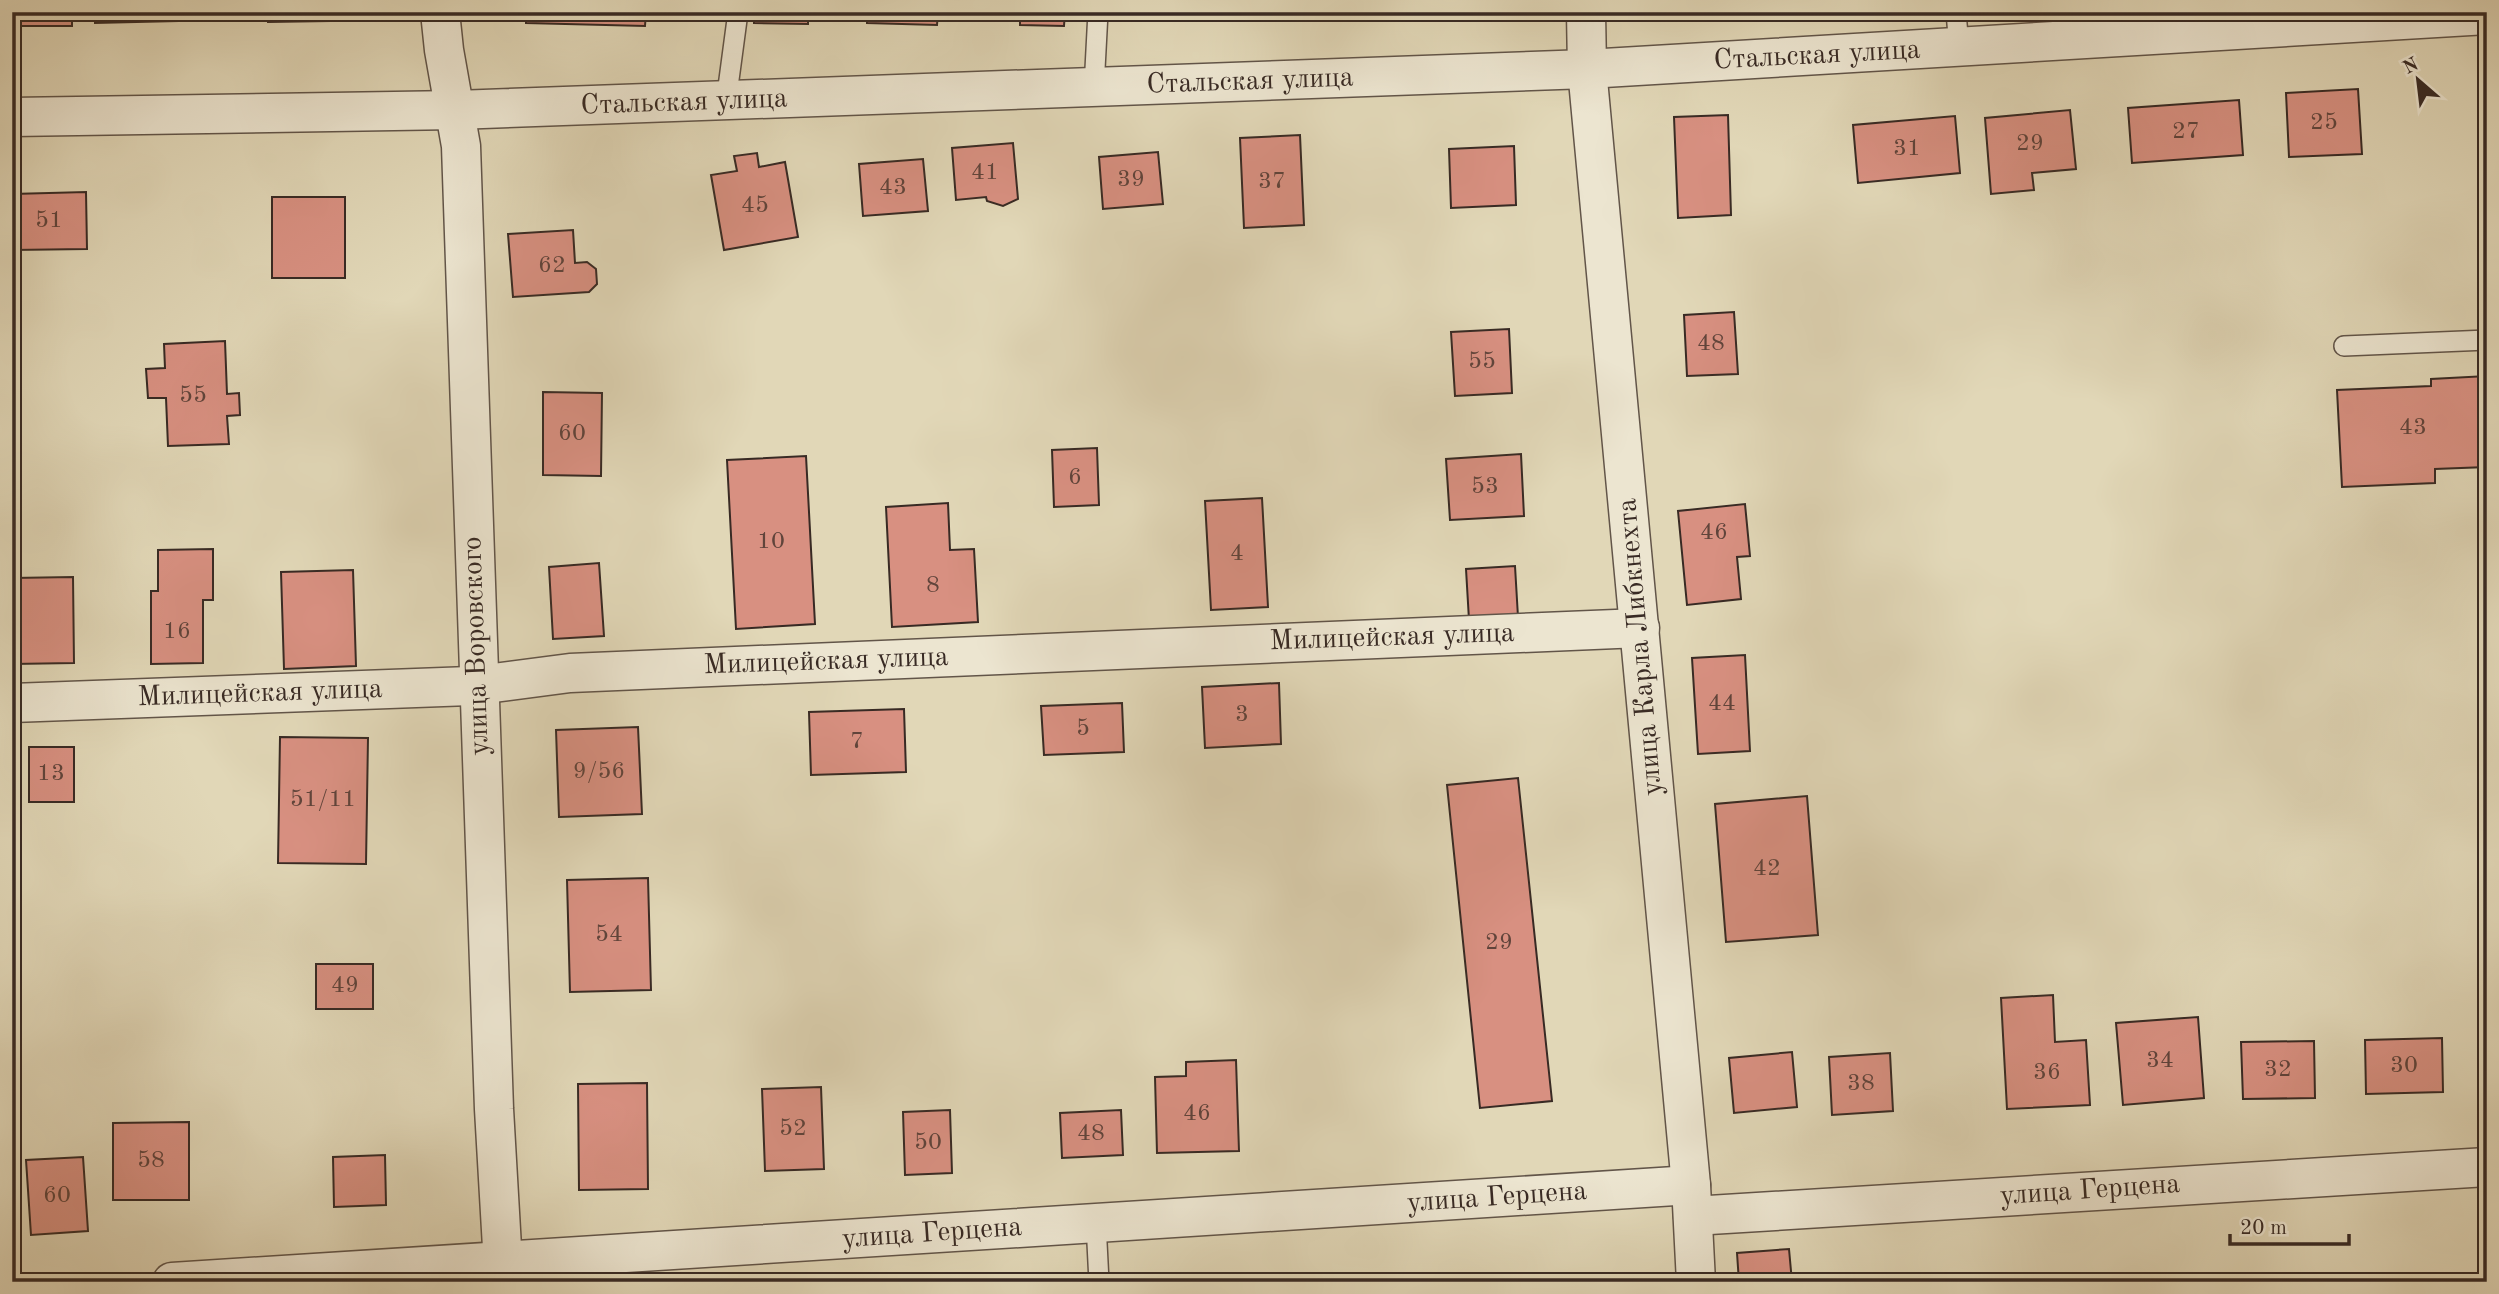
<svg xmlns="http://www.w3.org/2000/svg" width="2499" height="1294" font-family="'Old Standard TT',serif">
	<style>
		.building { fill: #d89081; stroke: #382a24; stroke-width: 2 }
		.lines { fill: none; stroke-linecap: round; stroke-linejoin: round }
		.lane-casing { stroke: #625549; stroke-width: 22 }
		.street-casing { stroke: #625549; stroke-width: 41 }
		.lane { stroke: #ece5d0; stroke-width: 19 }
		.street { stroke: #ece5d0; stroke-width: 38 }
		.labels { text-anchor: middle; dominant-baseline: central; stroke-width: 6; stroke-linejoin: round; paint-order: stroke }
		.number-label { font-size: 24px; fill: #60443b }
		.street-label { font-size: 28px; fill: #382a24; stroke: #ece5d0 }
	</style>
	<rect width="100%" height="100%" fill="#e1d7b7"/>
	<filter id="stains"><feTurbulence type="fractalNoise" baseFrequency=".00286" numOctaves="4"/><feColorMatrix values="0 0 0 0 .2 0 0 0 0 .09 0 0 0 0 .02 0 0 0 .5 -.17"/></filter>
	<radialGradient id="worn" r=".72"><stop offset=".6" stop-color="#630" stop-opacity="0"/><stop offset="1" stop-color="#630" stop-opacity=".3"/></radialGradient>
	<!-- building -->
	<g class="building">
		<rect x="12" y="12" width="60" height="14"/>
		<path d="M 95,12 L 178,12 L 178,21 L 95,23 Z"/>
		<path d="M 267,12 L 330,12 L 330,21 L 268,22 Z"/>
		<path d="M 526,12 L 646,12 L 645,26 L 526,23 Z"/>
		<path d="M 754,12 L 808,12 L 808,24 L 754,23 Z"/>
		<path d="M 867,12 L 938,12 L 937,25 L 867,23 Z"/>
		<path d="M 1020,12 L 1065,12 L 1064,26 L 1020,25 Z"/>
		<path d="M 1214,12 L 1266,12 L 1266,20 L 1214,17 Z"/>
		<path d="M 2358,89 L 2362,154 L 2289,157 L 2286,93 Z"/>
		<path d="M 2239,100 L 2243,155 L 2132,163 L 2128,108 Z"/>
		<path d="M 2070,110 L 2076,169 L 2032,173 L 2034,190 L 1991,194 L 1985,118 Z"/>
		<path d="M 1728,115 L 1731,215 L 1678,218 L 1674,117 Z"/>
		<path d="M 1955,116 L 1960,173 L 1858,183 L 1853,125 Z"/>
		<path d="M 1300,135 L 1304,225 L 1244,228 L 1240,138 Z"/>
		<path d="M 1013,143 L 1018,199 L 1003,206 L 987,201 L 986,197 L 956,200 L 952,148 Z"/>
		<path d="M 1514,146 L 1516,205 L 1451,208 L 1449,149 Z"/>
		<path d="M 1158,152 L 1163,204 L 1103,209 L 1099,157 Z"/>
		<path d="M 757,153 L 759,167 L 785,162 L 798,237 L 724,250 L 711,175 L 737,171 L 734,156 Z"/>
		<path d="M 923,159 L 928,211 L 863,216 L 859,164 Z"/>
		<path d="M 86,192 L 87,249 L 12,250 L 12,194 Z"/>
		<rect x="272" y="197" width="73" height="81"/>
		<path d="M 573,230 L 575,263 L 587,262 L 596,269 L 597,284 L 589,292 L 513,297 L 508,234 Z"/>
		<path d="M 1734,312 L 1738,374 L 1687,376 L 1684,315 Z"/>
		<path d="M 1509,329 L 1512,393 L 1455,396 L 1451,332 Z"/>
		<path d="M 225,341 L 227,394 L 239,393 L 240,415 L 227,416 L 229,444 L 168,446 L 166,398 L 148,398 L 146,369 L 165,368 L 164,344 Z"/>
		<path d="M 2487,376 L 2487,467 L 2435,469 L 2435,483 L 2342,487 L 2337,390 L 2431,386 L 2431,379 Z"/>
		<path d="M 543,392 L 602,393 L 601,476 L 543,475 Z"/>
		<path d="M 1097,448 L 1099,505 L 1054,507 L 1052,450 Z"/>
		<path d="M 1521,454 L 1524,516 L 1450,520 L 1446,459 Z"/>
		<path d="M 806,456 L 815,624 L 736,629 L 727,460 Z"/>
		<path d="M 1262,498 L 1268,607 L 1211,610 L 1205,501 Z"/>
		<path d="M 948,503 L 950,550 L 974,549 L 978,622 L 892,627 L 886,507 Z"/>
		<path d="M 1745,504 L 1750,556 L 1737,557 L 1741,599 L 1687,605 L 1678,511 Z"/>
		<path d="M 213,549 L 213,600 L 203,600 L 203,663 L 151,664 L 151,591 L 158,591 L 158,550 Z"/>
		<path d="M 599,563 L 604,636 L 553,639 L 549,567 Z"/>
		<path d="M 1515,566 L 1518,617 L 1469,620 L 1466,569 Z"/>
		<path d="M 353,570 L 356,666 L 284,669 L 281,572 Z"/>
		<path d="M 73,577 L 74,663 L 12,664 L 12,578 Z"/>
		<path d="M 1745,655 L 1750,751 L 1698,754 L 1692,658 Z"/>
		<path d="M 1279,683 L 1281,744 L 1205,748 L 1202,687 Z"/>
		<path d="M 1122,703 L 1124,752 L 1044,755 L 1041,706 Z"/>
		<path d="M 904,709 L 906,772 L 811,775 L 809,712 Z"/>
		<path d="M 638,727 L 642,814 L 559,817 L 556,730 Z"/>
		<path d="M 280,737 L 368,738 L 366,864 L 278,863 Z"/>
		<rect x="29" y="747" width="45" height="55"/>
		<path d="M 1518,778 L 1552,1101 L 1480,1108 L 1447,785 Z"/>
		<path d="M 1807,796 L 1818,935 L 1726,942 L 1715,804 Z"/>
		<path d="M 648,878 L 651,990 L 570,992 L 567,880 Z"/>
		<rect x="316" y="964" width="57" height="45"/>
		<path d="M 2053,995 L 2055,1042 L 2086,1040 L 2090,1105 L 2007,1109 L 2001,998 Z"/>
		<path d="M 2198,1017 L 2204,1098 L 2123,1105 L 2116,1023 Z"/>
		<path d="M 2442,1038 L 2443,1092 L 2366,1094 L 2365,1040 Z"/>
		<path d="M 2314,1041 L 2315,1098 L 2243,1099 L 2241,1042 Z"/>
		<path d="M 1792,1052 L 1797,1107 L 1734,1113 L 1729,1058 Z"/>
		<path d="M 1890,1053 L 1893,1111 L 1832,1115 L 1829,1057 Z"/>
		<path d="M 1236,1060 L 1239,1151 L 1157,1153 L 1155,1077 L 1186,1076 L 1186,1062 Z"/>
		<path d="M 647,1083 L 648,1189 L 579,1190 L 578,1084 Z"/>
		<path d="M 821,1087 L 824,1169 L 765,1171 L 762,1089 Z"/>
		<path d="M 950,1110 L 952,1173 L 905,1175 L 903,1112 Z"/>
		<path d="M 1121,1110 L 1123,1155 L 1062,1158 L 1060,1113 Z"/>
		<path d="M 189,1122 L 189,1200 L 113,1200 L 113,1123 Z"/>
		<path d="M 385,1155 L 386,1205 L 334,1207 L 333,1157 Z"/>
		<path d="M 83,1157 L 88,1231 L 31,1235 L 26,1160 Z"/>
		<path d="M 1789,1249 L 1792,1282 L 1739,1282 L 1737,1253 Z"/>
		<path d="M 850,1275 L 850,1282 L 711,1282 Z"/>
	</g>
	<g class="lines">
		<defs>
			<g id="lane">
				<path d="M 1956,12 L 1959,47"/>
				<path d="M 1094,88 L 1098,12"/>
				<path d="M 726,102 L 738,12"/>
				<path d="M 2344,346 L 2487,340"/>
				<path d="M 1096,1223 L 1099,1282"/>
			</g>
			<g id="street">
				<path d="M 440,12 L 444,50 L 461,146 L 494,1109 L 504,1282"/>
				<path d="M 1586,12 L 1587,69 L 1691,1185 L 1696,1282"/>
				<path d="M 12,117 L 456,110 L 1587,69 L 2487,15"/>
				<path d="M 12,703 L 470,686 L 570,673 L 1640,628"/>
				<path d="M 1693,1216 L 2487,1167"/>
				<path d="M 172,1282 L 1691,1185"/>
			</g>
		</defs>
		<!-- lane casing -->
		<use href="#lane" class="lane-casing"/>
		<!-- street casing -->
		<use href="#street" class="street-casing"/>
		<!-- lane -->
		<use href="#lane" class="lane"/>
		<!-- street -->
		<use href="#street" class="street"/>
	</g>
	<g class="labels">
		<!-- number labels -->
		<g class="number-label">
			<text x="2324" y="123">25</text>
			<text x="2186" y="132">27</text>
			<text x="2030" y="144">29</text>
			<text x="1907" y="149">31</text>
			<text x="985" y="173">41</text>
			<text x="1131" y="180">39</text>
			<text x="1272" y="182">37</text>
			<text x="893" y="188">43</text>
			<text x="755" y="206">45</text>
			<text x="49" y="221">51</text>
			<text x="552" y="266">62</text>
			<text x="1711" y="344">48</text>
			<text x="1482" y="362">55</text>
			<text x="193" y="396">55</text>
			<text x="2413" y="428">43</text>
			<text x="572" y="434">60</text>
			<text x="1075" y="478">6</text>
			<text x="1485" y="487">53</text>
			<text x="1714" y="533">46</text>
			<text x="771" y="542">10</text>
			<text x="1237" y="554">4</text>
			<text x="933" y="586">8</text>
			<text x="177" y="632">16</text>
			<text x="1722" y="704">44</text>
			<text x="1242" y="715">3</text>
			<text x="1083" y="729">5</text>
			<text x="857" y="742">7</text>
			<text x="599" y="772">9/56</text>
			<text x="51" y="774">13</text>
			<text x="323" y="800">51/11</text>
			<text x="1767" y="869">42</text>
			<text x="609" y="935">54</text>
			<text x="1499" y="943">29</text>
			<text x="345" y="986">49</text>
			<text x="2160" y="1061">34</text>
			<text x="2404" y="1066">30</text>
			<text x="2278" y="1070">32</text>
			<text x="2047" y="1073">36</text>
			<text x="1861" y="1084">38</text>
			<text x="1197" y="1114">46</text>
			<text x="793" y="1129">52</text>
			<text x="1091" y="1134">48</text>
			<text x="928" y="1143">50</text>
			<text x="151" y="1161">58</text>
			<text x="57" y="1196">60</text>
		</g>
		<!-- street labels -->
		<g class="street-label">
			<text transform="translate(1817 56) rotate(-3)">Стальская улица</text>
			<text transform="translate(1250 82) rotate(-2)">Стальская улица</text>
			<text transform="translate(684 103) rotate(-2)">Стальская улица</text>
			<text transform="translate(1392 638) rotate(-2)">Милицейская улица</text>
			<text transform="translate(477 646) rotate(-92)">улица Воровского</text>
			<text transform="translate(1641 647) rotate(-95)">улица Карла Либкнехта</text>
			<text transform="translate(826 662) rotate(-2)">Милицейская улица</text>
			<text transform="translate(260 694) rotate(-2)">Милицейская улица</text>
			<text transform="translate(2090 1191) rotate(-4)">улица Герцена</text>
			<text transform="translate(1497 1198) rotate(-4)">улица Герцена</text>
			<text transform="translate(932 1234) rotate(-4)">улица Герцена</text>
		</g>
	</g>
	<!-- margin -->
	<rect width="2499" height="1294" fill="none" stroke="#e1d7b7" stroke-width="42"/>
	<rect x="14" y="14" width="2471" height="1266" fill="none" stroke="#382a24" stroke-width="3.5"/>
	<rect x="21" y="21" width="2457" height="1252" fill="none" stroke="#382a24" stroke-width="2"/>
	<!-- north arrow -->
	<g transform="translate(2418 80) rotate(332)" stroke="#ece5d0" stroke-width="5" paint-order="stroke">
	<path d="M0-5L12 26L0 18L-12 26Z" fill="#382a24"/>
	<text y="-10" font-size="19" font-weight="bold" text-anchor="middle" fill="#382a24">N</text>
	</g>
	<!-- scale -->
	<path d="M2230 1234v10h119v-10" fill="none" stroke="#382a24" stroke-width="3.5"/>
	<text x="2240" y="1234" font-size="21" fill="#382a24" stroke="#ece5d0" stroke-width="5" paint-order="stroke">20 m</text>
	<rect width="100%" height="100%" filter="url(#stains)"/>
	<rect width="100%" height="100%" fill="url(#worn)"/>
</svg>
